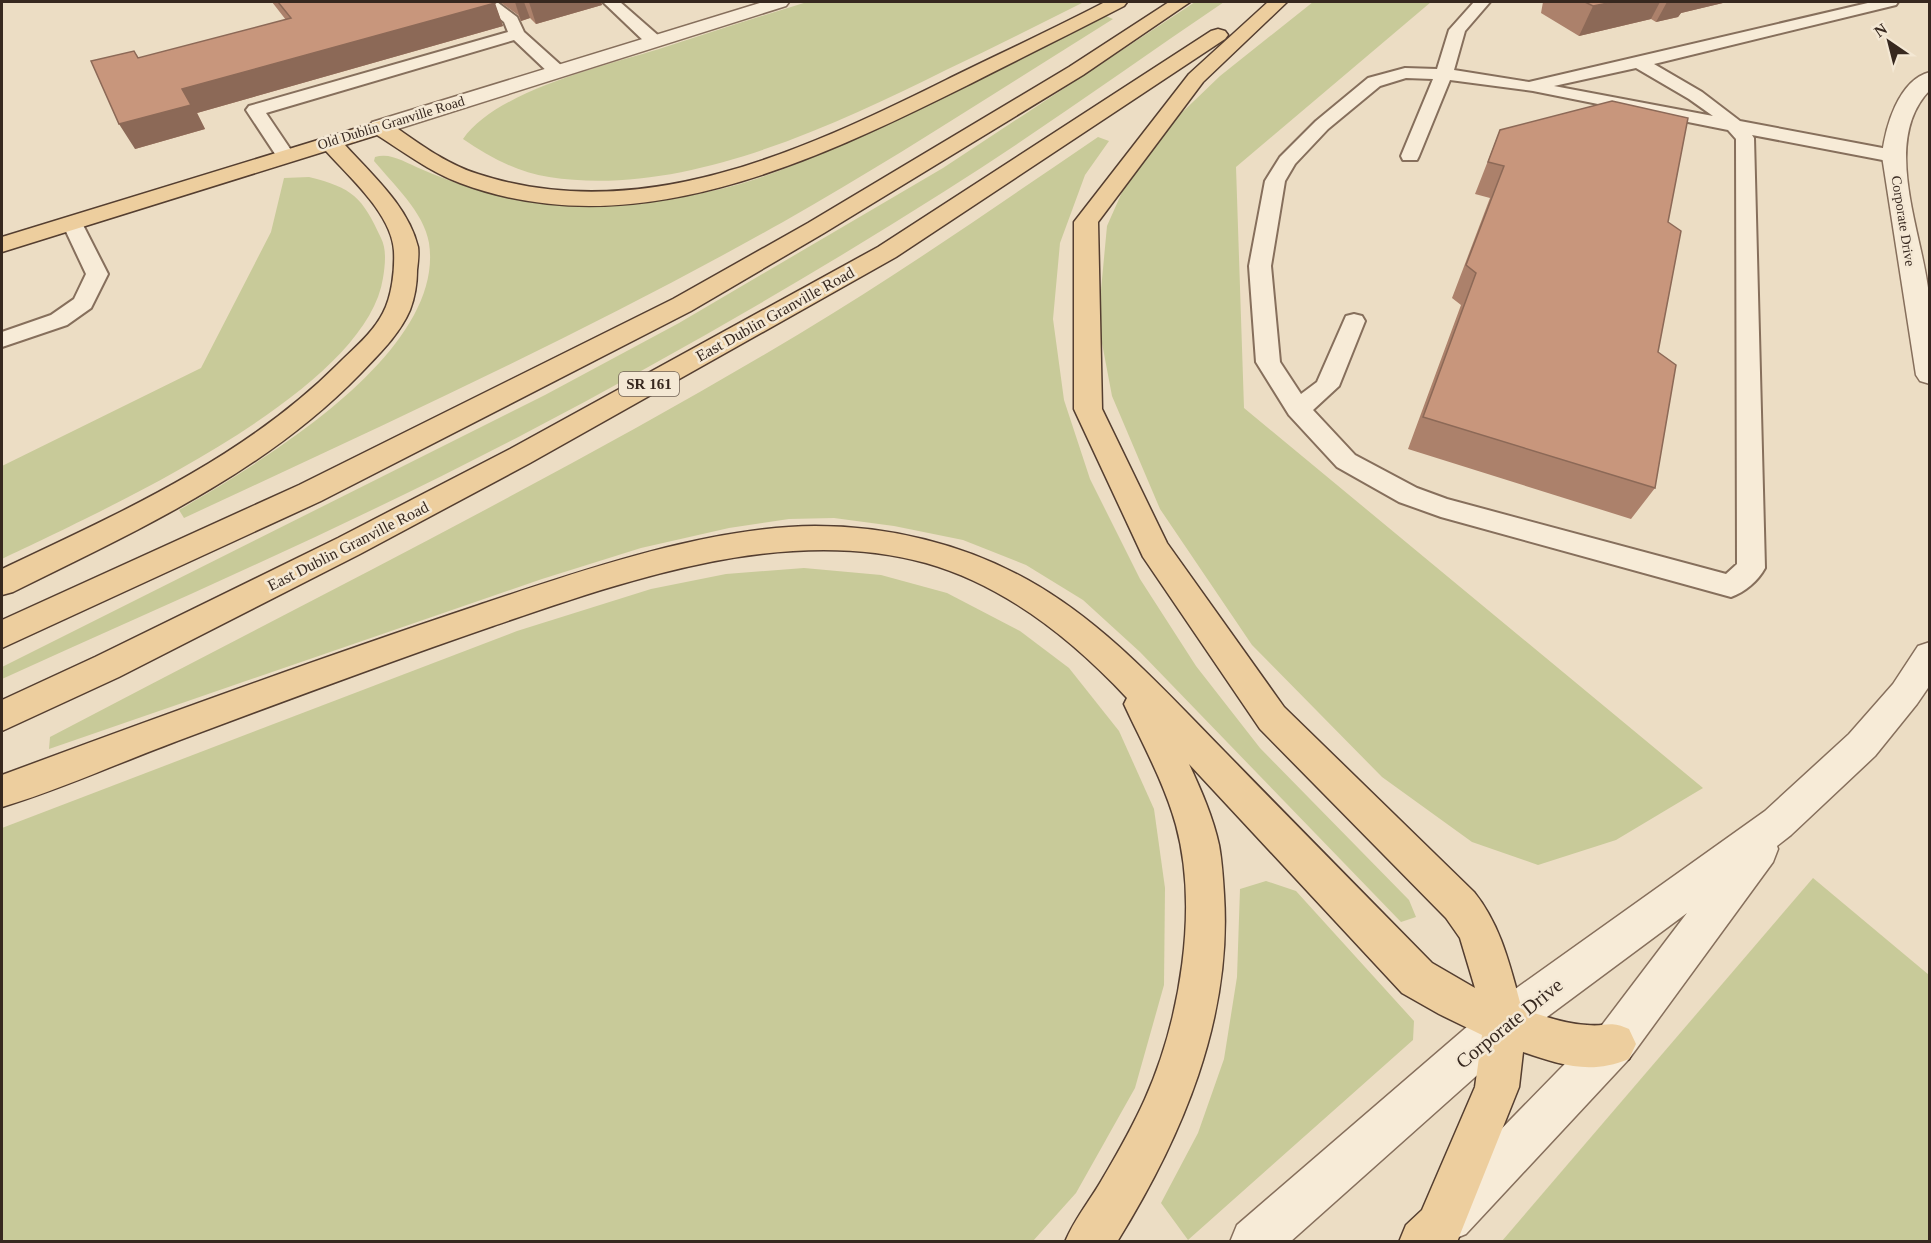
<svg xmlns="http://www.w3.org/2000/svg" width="1931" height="1243" font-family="'Times New Roman',serif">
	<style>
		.green { fill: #c8ca99 }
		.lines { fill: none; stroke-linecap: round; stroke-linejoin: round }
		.service-casing { stroke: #866f5c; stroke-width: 4 }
		.minor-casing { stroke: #866f5c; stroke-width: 3 }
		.primary-casing { stroke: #543e30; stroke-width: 3 }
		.service { fill: #f7ebd7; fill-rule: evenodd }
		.minor { fill: #f7ebd7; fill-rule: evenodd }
		.primary { fill: #edce9e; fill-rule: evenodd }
		.wall { fill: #ac816b }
		.shaded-wall { fill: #8c6957 }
		.building { fill: #c8967c; stroke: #8c6957; stroke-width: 1.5 }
		.labels { text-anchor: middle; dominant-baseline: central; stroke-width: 5; stroke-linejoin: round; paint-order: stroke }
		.far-street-label { font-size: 14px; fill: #37281f; stroke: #f4e8d4 }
		.shield { fill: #f4e8d4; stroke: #706255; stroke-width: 1.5 }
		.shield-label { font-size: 15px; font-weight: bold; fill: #37281f }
		.street-label { font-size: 16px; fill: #37281f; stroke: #f4e8d4 }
		.near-street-label { font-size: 20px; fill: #37281f; stroke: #f4e8d4 }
	</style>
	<rect width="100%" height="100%" fill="#ecddc4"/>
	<!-- green -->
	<g class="green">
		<path d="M 807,2 L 1084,2 C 1038,25 992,48 946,70 C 831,127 681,198 549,177 C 517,172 489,157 463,139 C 496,91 604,66 659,49 C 708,33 758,17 807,2 Z"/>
		<path d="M 1195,2 L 1224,2 C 1131,65 1040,131 945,191 C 808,278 667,359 524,434 C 354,523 177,600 2,679 L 2,667 L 545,395 L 679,323 L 943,168 Z"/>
		<path d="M 1313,2 L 1431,2 L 1236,167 L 1244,408 L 1703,788 L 1616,840 L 1538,865 L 1472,842 L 1382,777 L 1252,645 L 1160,509 L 1112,396 L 1098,322 L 1107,226 L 1130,174 L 1169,125 L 1220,76 Z"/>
		<path d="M 1106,16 L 1113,19 C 1004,87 896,158 783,222 C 589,331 386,424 184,518 L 179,510 C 259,463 446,354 429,243 C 424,212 393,184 374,161 L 375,157 C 391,152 406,163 421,169 C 474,192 526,206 583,206 C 636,205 689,198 740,184 C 798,167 852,139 906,114 C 973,82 1040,50 1106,16 Z"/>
		<path d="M 1098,137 L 1109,141 L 1085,175 L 1060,243 L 1053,319 L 1064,400 L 1090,479 L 1140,579 L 1196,666 L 1260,748 L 1409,900 L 1416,917 L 1401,922 L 1140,652 L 1083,600 L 1026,565 L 963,540 L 894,526 L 834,518 L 789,519 L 729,528 L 641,548 L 542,579 L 49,749 L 50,737 C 301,605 556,479 799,334 C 901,273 999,204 1098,137 Z"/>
		<path d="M 309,177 C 353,188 362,197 381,238 C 387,250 385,265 383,278 C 366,393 99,512 2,559 L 2,466 L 201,368 L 271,232 L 284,178 Z"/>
		<path d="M 804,568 L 881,575 L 947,593 L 1020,631 L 1069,668 L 1119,731 L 1154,809 L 1165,888 L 1164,985 L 1135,1088 L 1076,1193 L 1033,1241 L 2,1241 L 2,828 L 517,631 L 651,589 L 726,574 Z"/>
		<path d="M 1813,878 L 1929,975 L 1929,1241 L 1502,1241 Z"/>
		<path d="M 1266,881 L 1296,891 L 1414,1021 L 1413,1040 L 1188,1240 L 1161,1203 L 1198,1133 L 1224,1059 L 1237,977 L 1240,889 Z"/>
	</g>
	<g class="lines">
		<defs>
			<g id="service">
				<path d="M 480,2 L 497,2 L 517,17 L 524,32 L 563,67 L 566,71 L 563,75 L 551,75 L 514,40 L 266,113 L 295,156 L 293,160 L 279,160 L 246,110 L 249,106 L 508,32 L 504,22 Z"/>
				<path d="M 603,2 L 620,2 L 660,37 L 662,41 L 660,45 L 648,45 Z"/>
				<path d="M 1474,2 L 1490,2 L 1465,31 L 1454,70 L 1529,82 L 1872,2 L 1898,2 L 1896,5 L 1654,64 L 1702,92 L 1740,121 L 1893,150 L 1900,152 L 1902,156 L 1900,160 L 1893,162 L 1752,135 L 1754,138 L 1765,568 C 1758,581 1745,592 1731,597 L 1441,517 L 1399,502 L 1337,467 L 1289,415 L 1256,362 L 1249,266 L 1265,181 L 1280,157 L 1316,121 L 1368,78 L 1405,68 L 1437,69 L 1449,30 ZM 1636,68 L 1689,99 L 1713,116 L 1554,86 ZM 1406,78 L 1433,79 L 1401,156 L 1403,160 L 1417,160 L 1419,156 L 1450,80 L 1533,91 L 1728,130 L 1736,139 L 1737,564 L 1726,574 L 1447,499 L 1417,488 L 1355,455 L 1313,410 L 1339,386 L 1365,321 L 1362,316 L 1354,314 L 1346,316 L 1317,382 L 1301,394 L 1280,362 L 1271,266 L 1285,181 L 1295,164 L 1328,129 L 1380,86 Z"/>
				<path d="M 72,217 L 79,219 L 82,223 L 108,274 L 91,308 L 67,325 L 2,347 L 2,332 L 51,315 L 74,299 L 86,274 L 62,223 L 65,219 Z"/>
			</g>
			<g id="minor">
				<path d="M 763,2 L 789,2 L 786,6 L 388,132 L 380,133 L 372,132 L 369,127 L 372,122 Z"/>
				<path d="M 1930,72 L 1930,90 C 1880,141 1923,233 1929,296 C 1931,325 1930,355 1930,384 L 1920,381 L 1916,375 L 1882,156 C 1885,128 1898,80 1930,72 Z"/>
				<path d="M 1930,642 L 1930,685 L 1917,704 L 1875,756 L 1791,835 L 1777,846 L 1778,849 L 1773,862 L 1629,1059 L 1466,1234 L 1449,1241 L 1432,1234 L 1425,1217 L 1432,1200 L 1599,1029 L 1687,913 L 1520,1037 L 1290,1242 L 1230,1242 L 1237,1225 L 1490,1007 L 1765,811 L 1849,734 L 1893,684 L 1918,646 Z"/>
			</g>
			<g id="primary">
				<path d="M 1105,2 L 1127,2 L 1124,6 C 1072,33 1019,59 966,86 C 813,162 632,248 460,183 C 430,172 404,152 377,135 L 345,145 C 372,175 408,206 418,247 C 419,254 418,262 417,270 C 417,283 415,297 410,310 C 400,334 378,355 360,374 C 264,473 136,531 13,592 L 2,595 L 2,569 C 120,513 244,458 338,364 C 353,349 373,333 383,313 C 392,296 395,270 394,251 C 392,214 349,177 326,151 L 2,252 L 2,237 L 380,121 L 388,122 C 416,141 445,164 478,174 C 640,227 803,151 946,80 C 999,54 1053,29 1105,2 Z"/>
				<path d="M 1169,2 L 1190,2 L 1083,75 L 824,233 L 691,311 L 321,501 L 2,648 L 2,620 L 299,485 L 673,299 L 808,223 L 1069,67 Z"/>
				<path d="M 1268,2 L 1287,2 L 1203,82 L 1098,222 L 1102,409 L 1167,543 L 1284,707 L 1474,892 C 1502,927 1510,967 1522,1009 C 1544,1016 1565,1024 1587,1025 C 1607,1027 1609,1020 1629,1029 L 1636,1044 L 1629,1059 C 1590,1075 1561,1065 1523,1052 L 1519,1087 L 1457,1242 L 1399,1242 L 1406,1225 L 1422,1210 L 1475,1087 L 1482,1035 L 1439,1014 L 1402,993 L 1189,764 C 1201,790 1213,817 1219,845 C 1222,861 1223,878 1224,895 C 1232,1020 1182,1137 1117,1242 L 1065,1242 C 1074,1220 1088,1203 1100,1183 C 1116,1156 1132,1128 1145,1099 C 1180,1021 1199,909 1176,825 C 1164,782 1142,743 1124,704 L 1127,698 C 1073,640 1004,585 926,563 C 785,524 627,580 493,626 C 385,663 279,703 172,743 C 116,764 59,790 2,807 L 2,775 C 158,717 315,660 473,607 C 577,572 706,527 815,526 C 889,526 963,544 1028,580 C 1105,623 1164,690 1225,752 C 1294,823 1363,893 1432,963 L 1475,988 L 1460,938 L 1446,918 L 1260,729 L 1143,557 L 1074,409 L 1074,222 L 1189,74 Z"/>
				<path d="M 1218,29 L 1225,31 L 1228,35 L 1225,39 L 896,257 L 530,463 L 360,554 L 119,677 L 2,731 L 2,700 L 95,657 L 338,538 L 510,449 L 878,247 L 1211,31 Z"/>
			</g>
		</defs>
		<!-- service casing -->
		<use href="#service" class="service-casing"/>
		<!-- minor casing -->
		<use href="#minor" class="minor-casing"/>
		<!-- primary casing -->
		<use href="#primary" class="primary-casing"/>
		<!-- service -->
		<use href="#service" class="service"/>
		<!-- minor -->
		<use href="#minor" class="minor"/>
		<!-- primary -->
		<use href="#primary" class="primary"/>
	</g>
	<!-- wall -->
	<g class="wall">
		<path d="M 272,2 L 494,2 L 503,26 L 197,113 L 205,129 L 135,149 L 134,51 L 139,58 L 286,20 Z"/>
		<path d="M 500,2 L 601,2 L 602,5 L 536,24 L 530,18 L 521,21 L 518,15 Z"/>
		<path d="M 1543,2 L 1727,2 L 1681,13 L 1678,17 L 1656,22 L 1651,19 L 1579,36 L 1541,13 Z"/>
		<path d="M 1500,130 L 1668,222 L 1658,352 L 1655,488 L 1631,519 L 1408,449 L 1461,305 L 1452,298 L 1490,198 L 1475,194 Z"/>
	</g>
	<!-- shaded-wall -->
	<g class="shaded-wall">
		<path d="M 515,2 L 524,2 L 530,18 L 521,21 Z"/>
		<path d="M 529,2 L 601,2 L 602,5 L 536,24 Z"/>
		<path d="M 1613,2 L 1660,2 L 1651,19 L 1579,36 L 1593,6 Z"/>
		<path d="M 1667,2 L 1727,2 L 1681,13 L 1678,17 L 1656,22 Z"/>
		<path d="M 495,3 L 503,26 L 197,113 L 205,129 L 135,149 L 119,124 L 182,89 Z"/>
	</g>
	<!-- building -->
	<g class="building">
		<path d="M 278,2 L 494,2 L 495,3 L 182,89 L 191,105 L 119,124 L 91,61 L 134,51 L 138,58 L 291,18 Z"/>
		<path d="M 1585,2 L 1613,2 L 1593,6 Z"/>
		<path d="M 1612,101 L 1688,118 L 1668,222 L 1681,231 L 1658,352 L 1676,365 L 1655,488 L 1423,417 L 1476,273 L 1466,265 L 1504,166 L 1488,162 L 1500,130 Z"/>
	</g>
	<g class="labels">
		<!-- far-street labels -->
		<g class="far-street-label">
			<text transform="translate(391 123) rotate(-17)">Old Dublin Granville Road</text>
			<text transform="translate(1903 221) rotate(81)">Corporate Drive</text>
		</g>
		<!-- shield labels -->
		<rect class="shield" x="619" y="372" width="60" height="24" rx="4.5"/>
		<g class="shield-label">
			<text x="649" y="384">SR 161</text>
		</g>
		<!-- street labels -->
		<g class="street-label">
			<text transform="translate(775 314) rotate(-29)">East Dublin Granville Road</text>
			<text transform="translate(348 546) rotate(-27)">East Dublin Granville Road</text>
		</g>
		<!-- near-street labels -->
		<g class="near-street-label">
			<text transform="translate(1509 1023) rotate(-39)">Corporate Drive</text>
		</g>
	</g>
	<!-- border -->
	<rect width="1931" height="1243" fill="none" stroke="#37281f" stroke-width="6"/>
	<!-- north arrow -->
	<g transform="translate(1889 42) rotate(325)" stroke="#f4e8d4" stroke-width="4.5" paint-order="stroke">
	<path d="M0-4.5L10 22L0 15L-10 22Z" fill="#37281f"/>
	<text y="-9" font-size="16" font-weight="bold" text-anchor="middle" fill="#37281f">N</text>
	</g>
</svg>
